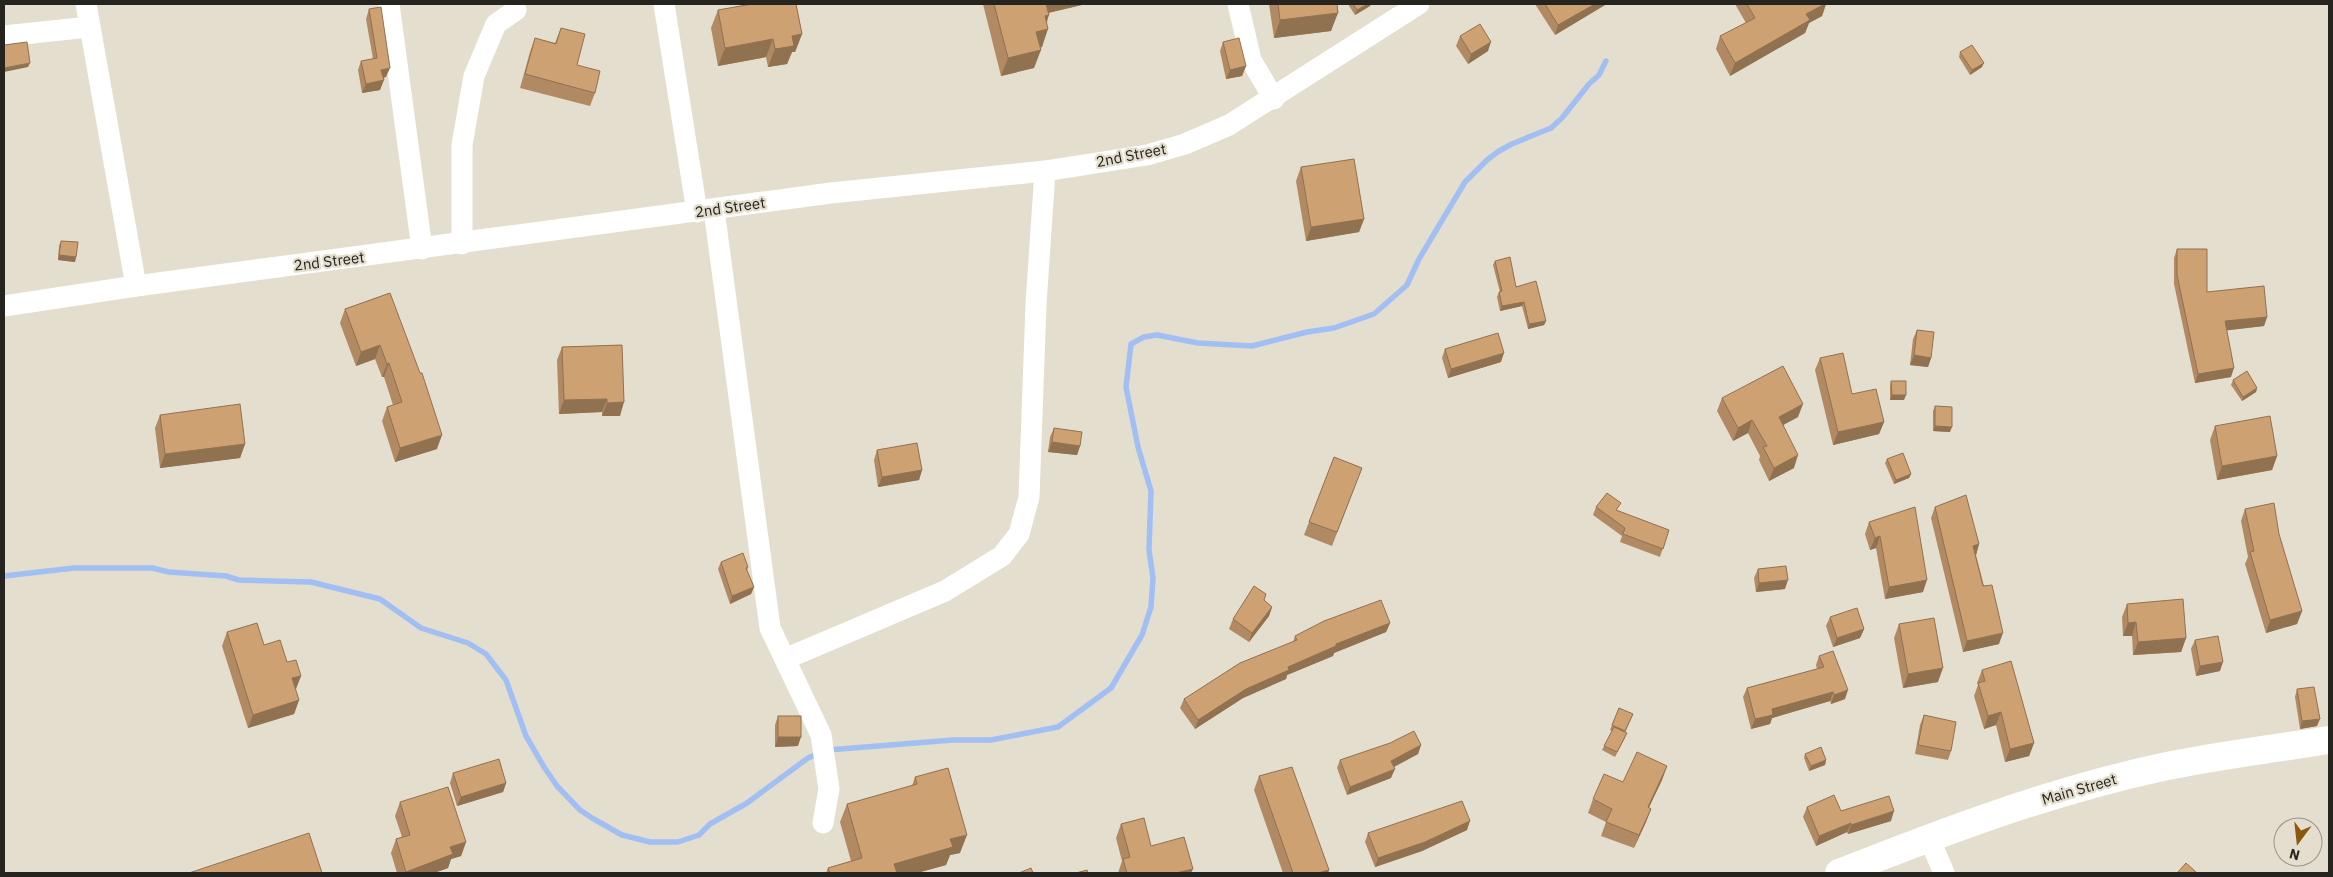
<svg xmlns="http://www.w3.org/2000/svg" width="2333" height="877" font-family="'IBM Plex Sans',sans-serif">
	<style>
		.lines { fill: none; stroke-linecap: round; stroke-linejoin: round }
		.stream { stroke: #a2bff3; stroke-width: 5.5 }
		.minor { stroke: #fff; stroke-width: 21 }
		.major { stroke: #fff; stroke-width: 28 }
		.wall { fill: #b18a63 }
		.shaded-wall { fill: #907150 }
		.building { fill: #cea173; stroke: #907150 }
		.labels { text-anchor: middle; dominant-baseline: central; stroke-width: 4.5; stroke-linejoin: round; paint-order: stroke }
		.street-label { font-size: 15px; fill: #26241e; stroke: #e4dece }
	</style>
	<rect width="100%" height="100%" fill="#e4dece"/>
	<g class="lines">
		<!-- stream -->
		<g class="stream">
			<path d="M 4,576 L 74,568 L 152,568 L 169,572 L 226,576 L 239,580 L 311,582 L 380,599 L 421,628 L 468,643 L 486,654 L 506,680 L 526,736 L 544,767 L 557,786 L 580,810 L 592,818 L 622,835 L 650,842 L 678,842 L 699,835 L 710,824 L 747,803 L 808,758 L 819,753"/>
			<path d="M 828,750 L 953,740 L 991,740 L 1058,727 L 1111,688 L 1142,635 L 1151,607 L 1153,578 L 1149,550 L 1151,491 L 1138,447 L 1126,387 L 1131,344 L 1144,337 L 1157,335 L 1198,343 L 1252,346 L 1307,332 L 1334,328 L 1374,314 L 1407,285 L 1419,259 L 1465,182 L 1487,160 L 1499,151 L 1512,144 L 1551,128 L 1562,118 L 1589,84 L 1599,75 L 1606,61"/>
		</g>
		<!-- minor -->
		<g class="minor">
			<path d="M 86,4 L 136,286"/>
			<path d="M 389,4 L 422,249"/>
			<path d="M 664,4 L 697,212"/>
			<path d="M 1238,4 L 1251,60 L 1274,99"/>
			<path d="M 4,36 L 89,27"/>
			<path d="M 714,210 L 770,628 L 821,735 L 829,789 L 823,823"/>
			<path d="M 462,244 L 462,145 L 474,76 L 496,24 L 516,10"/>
			<path d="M 4,306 L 136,286 L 831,193 L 1045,171 L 1147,155 L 1185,144 L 1229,125 L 1419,4"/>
			<path d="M 785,659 L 945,591 L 1002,556 L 1019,534 L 1029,497 L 1036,304 L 1045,171"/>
			<path d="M 1929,838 L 1944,873"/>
		</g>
		<!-- major -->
		<path class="major" d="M 1839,873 C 1943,832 2048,792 2158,768 C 2214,756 2272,749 2329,740"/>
	</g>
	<!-- wall -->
	<g class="wall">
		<path d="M 747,4 L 796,4 L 802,34 L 795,52 L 792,52 L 787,64 L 768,67 L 766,57 L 718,66 L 711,28 L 718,10 L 747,5 Z"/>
		<path d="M 983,4 L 1086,4 L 1049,13 L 1042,47 L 1040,48 L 1034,68 L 1001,76 Z"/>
		<path d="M 1269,4 L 1337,4 L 1331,31 L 1274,38 Z"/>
		<path d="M 1348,4 L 1371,4 L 1370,6 L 1355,15 Z"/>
		<path d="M 1535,4 L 1606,4 L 1605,5 L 1555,35 Z"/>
		<path d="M 1735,4 L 1826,4 L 1822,16 L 1809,23 L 1805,33 L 1730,76 L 1716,49 L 1720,36 L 1746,23 Z"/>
		<path d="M 369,9 L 386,77 L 383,78 L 380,90 L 362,93 L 358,70 L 361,61 L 373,59 L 366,19 Z"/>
		<path d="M 561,28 L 577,65 L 595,93 L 590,106 L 520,88 L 530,52 L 535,38 L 555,43 Z"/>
		<path d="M 1460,36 L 1488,51 L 1468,64 L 1456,46 Z"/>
		<path d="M 1223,42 L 1246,66 L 1242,76 L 1226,79 L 1220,51 Z"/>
		<path d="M 1960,52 L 1982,67 L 1970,75 L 1959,57 Z"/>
		<path d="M 1301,167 L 1364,219 L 1359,232 L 1306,241 L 1296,181 Z"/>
		<path d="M 61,241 L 76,257 L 75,262 L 58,260 L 59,246 Z"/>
		<path d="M 2177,249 L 2207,292 L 2267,317 L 2264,326 L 2227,330 L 2231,377 L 2195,383 L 2174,284 L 2174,258 Z"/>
		<path d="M 1495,261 L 1546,321 L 1544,325 L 1528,329 L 1522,306 L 1500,311 L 1497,297 L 1499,292 L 1500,292 L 1493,265 Z"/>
		<path d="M 390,293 L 437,449 L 395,462 L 382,421 L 387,407 L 393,405 L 384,377 L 382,377 L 375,359 L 356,366 L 340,323 L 345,309 Z"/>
		<path d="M 1917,330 L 1931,358 L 1928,367 L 1910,365 L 1913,339 Z"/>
		<path d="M 622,345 L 620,416 L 602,416 L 602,412 L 559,414 L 557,360 L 562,347 Z"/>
		<path d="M 1445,349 L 1501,362 L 1448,378 L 1442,358 Z"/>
		<path d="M 1820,358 L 1852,394 L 1884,422 L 1879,434 L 1833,445 L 1815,370 Z"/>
		<path d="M 2233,380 L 2257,388 L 2256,392 L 2242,401 L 2231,385 Z"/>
		<path d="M 1891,381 L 1904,400 L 1890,400 L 1890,386 Z"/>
		<path d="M 1722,398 L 1798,417 L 1783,425 L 1794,468 L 1769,481 L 1759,460 L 1760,456 L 1748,433 L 1733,441 L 1717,411 Z"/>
		<path d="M 1935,406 L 1950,432 L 1933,431 L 1933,411 Z"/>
		<path d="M 160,415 L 245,444 L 240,458 L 160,468 L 155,428 Z"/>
		<path d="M 2215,426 L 2277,456 L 2272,470 L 2217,480 L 2210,440 Z"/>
		<path d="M 1054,428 L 1080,446 L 1077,455 L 1048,452 L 1050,437 Z"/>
		<path d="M 877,450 L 922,470 L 919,480 L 878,487 L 874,460 Z"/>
		<path d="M 1334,457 L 1362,468 L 1332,546 L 1304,535 Z"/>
		<path d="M 1887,459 L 1911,474 L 1909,478 L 1894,484 L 1885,463 Z"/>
		<path d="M 1596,507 L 1618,511 L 1669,530 L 1660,557 L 1620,542 L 1622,536 L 1593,515 Z"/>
		<path d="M 1935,507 L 1979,544 L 1976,555 L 1999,644 L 1963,652 L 1931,518 Z"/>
		<path d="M 2245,509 L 2302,611 L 2297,624 L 2266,633 L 2245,564 L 2248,557 L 2241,521 Z"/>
		<path d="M 1869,522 L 1923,592 L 1885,599 L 1876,548 L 1870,550 L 1865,534 Z"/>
		<path d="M 721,562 L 748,567 L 747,571 L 754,587 L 751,594 L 730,604 L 718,569 Z"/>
		<path d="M 1758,569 L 1785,589 L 1756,592 L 1754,578 Z"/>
		<path d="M 1264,600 L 1272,607 L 1269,616 L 1249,642 L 1229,629 L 1233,619 Z"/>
		<path d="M 2127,604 L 2186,638 L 2181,652 L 2133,655 L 2132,636 L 2123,636 L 2122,617 Z"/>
		<path d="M 1830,617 L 1864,629 L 1860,638 L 1833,647 L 1826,626 Z"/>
		<path d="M 1390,623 L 1386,632 L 1334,653 L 1333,656 L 1287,675 L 1286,679 L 1243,698 L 1195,729 L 1180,708 L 1184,699 L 1293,642 L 1295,636 Z"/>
		<path d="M 1899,624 L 1938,682 L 1903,688 L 1894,638 Z"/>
		<path d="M 227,632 L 264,645 L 287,662 L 301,676 L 295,689 L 299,700 L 294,714 L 248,728 L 222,646 Z"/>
		<path d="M 2195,640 L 2220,671 L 2196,676 L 2191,649 Z"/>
		<path d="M 1819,656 L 1845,699 L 1831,704 L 1830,701 L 1772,718 L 1770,724 L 1751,729 L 1743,697 L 1747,688 L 1817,669 L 1816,665 Z"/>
		<path d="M 1982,670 L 2034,743 L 2029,756 L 2005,762 L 1996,725 L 1984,729 L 1974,696 L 1978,685 L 1977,683 Z"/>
		<path d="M 2297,689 L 2317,726 L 2300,729 L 2295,697 Z"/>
		<path d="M 1619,708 L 1633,714 L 1625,733 L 1625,738 L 1615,757 L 1602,750 L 1612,731 L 1610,730 Z"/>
		<path d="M 1924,715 L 1951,751 L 1948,760 L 1915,754 L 1920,725 Z"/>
		<path d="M 778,716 L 798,746 L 775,747 L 775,725 Z"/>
		<path d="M 1421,745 L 1418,754 L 1394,767 L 1391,778 L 1347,795 L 1337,768 L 1340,760 Z"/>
		<path d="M 1805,754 L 1826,760 L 1825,765 L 1809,771 L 1804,758 Z"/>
		<path d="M 1667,766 L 1662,780 L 1649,807 L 1651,809 L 1646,822 L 1634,848 L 1601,836 L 1606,822 L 1588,813 L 1593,799 L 1623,782 Z"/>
		<path d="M 453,773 L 506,783 L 503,792 L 457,806 L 450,783 Z"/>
		<path d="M 1259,776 L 1329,870 L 1328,873 L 1283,873 L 1254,790 Z"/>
		<path d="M 915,777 L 960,853 L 950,855 L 946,865 L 917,873 L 826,873 L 828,868 L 851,861 L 840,822 L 847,804 L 912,786 Z"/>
		<path d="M 400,802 L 466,842 L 461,856 L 451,859 L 448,868 L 434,873 L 397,873 L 391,853 L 396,839 L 402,837 L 395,816 Z"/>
		<path d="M 1807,807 L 1841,811 L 1891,821 L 1848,834 L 1847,832 L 1816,846 L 1803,817 Z"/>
		<path d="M 1121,824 L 1151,846 L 1191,873 L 1118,873 L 1122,861 L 1116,838 Z"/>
		<path d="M 1467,830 L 1422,851 L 1375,867 L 1365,842 L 1368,833 Z"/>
	</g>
	<!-- shaded-wall -->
	<g class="shaded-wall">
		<path d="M 1043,4 L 1086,4 L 1038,15 Z"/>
		<path d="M 1368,4 L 1371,4 L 1370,6 L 1355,15 L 1357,10 Z"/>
		<path d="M 1595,4 L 1606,4 L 1605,5 L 1555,35 L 1558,25 Z"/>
		<path d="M 1825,4 L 1826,4 L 1822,16 L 1809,23 L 1805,33 L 1730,76 L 1735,63 L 1806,14 Z"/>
		<path d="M 1338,13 L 1331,31 L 1274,38 L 1280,20 Z"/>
		<path d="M 1049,15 L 1043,30 L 1048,29 L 1042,47 L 1030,50 L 1036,32 L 1045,16 Z"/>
		<path d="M 802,34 L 795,52 L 792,52 L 787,64 L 768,67 L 775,49 L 792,36 Z"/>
		<path d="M 773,39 L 766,57 L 718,66 L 725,48 Z"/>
		<path d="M 1491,42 L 1488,51 L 1468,64 L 1471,54 Z"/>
		<path d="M 1041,50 L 1034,68 L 1001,76 L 1008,58 Z"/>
		<path d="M 30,63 L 28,67 L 4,72 L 4,68 Z"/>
		<path d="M 1984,63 L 1982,67 L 1970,75 L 1972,70 Z"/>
		<path d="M 1246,66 L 1242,76 L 1226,79 L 1230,70 Z"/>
		<path d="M 390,68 L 386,77 L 378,79 L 381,70 Z"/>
		<path d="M 384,80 L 380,90 L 362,93 L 366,84 Z"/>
		<path d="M 1364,219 L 1359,232 L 1306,241 L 1311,227 Z"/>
		<path d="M 59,255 L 76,257 L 75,262 L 58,260 Z"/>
		<path d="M 1524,302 L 1522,306 L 1500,311 L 1502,306 Z"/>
		<path d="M 2267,317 L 2264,326 L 2222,331 L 2225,321 Z"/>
		<path d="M 1546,321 L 1544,325 L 1528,329 L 1529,324 Z"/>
		<path d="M 380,345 L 375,359 L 356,366 L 361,352 Z"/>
		<path d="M 1504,353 L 1501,362 L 1448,378 L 1451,369 Z"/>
		<path d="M 1914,355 L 1931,358 L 1928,367 L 1910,365 Z"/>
		<path d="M 389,363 L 384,377 L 382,377 L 387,364 Z"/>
		<path d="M 2234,368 L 2231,377 L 2195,383 L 2198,374 Z"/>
		<path d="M 2257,388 L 2256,392 L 2242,401 L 2243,397 Z"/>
		<path d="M 1892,395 L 1906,395 L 1904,400 L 1890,400 Z"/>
		<path d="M 607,399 L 602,412 L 559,414 L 564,400 Z"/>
		<path d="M 624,402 L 620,416 L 602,416 L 607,403 Z"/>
		<path d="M 1803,404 L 1798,417 L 1774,430 L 1779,417 Z"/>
		<path d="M 1752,420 L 1748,433 L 1733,441 L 1738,428 Z"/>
		<path d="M 1884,422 L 1879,434 L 1833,445 L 1838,432 Z"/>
		<path d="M 1935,426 L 1952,427 L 1950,432 L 1933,431 Z"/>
		<path d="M 442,435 L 437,449 L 395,462 L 400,448 Z"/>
		<path d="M 1052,442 L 1080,446 L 1077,455 L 1048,452 Z"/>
		<path d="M 245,444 L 240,458 L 160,468 L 165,454 Z"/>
		<path d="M 1798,455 L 1794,468 L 1769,481 L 1774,468 Z"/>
		<path d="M 2277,456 L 2272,470 L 2217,480 L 2222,466 Z"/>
		<path d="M 922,470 L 919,480 L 878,487 L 882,477 Z"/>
		<path d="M 1911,474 L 1909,478 L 1894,484 L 1896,480 Z"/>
		<path d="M 1880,536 L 1876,548 L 1870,550 L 1875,538 Z"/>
		<path d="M 1979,544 L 1976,555 L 1973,546 Z"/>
		<path d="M 1788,580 L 1785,589 L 1756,592 L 1759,583 Z"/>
		<path d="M 1927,580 L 1923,592 L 1885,599 L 1889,587 Z"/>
		<path d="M 754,587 L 751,594 L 730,604 L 732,596 Z"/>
		<path d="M 1272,607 L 1269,616 L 1249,642 L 1252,633 Z"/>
		<path d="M 2302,611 L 2297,624 L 2266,633 L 2270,620 Z"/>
		<path d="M 2136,622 L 2132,636 L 2123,636 L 2128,623 Z"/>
		<path d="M 1390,623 L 1386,632 L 1334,653 L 1333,656 L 1287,675 L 1286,679 L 1243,698 L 1195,729 L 1198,720 L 1246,689 L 1288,667 L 1336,644 Z"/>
		<path d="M 1864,629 L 1860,638 L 1833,647 L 1837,638 Z"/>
		<path d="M 2003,633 L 1999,644 L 1963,652 L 1967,641 Z"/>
		<path d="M 2186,638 L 2181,652 L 2133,655 L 2138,642 Z"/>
		<path d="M 2223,662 L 2220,671 L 2196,676 L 2200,666 Z"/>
		<path d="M 1943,668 L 1938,682 L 1903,688 L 1908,674 Z"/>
		<path d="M 301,676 L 296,689 L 287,692 L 292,678 Z"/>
		<path d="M 1848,690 L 1845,699 L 1831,704 L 1834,695 Z"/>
		<path d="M 1833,692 L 1830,701 L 1772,718 L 1770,724 L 1751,729 L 1755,719 L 1772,709 Z"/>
		<path d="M 299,700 L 294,714 L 248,728 L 253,715 Z"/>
		<path d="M 2001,712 L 1996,725 L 1984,729 L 1988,716 Z"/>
		<path d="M 2320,719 L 2317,726 L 2300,729 L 2302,721 Z"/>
		<path d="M 778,737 L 801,737 L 798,746 L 775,747 Z"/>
		<path d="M 2034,743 L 2029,756 L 2005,762 L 2010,749 Z"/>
		<path d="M 1421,745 L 1418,754 L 1388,770 L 1391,761 Z"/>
		<path d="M 1826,760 L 1825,765 L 1809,771 L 1811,766 Z"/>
		<path d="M 1667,766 L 1662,780 L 1643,820 L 1648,807 Z"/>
		<path d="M 1395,769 L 1391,778 L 1347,795 L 1350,787 Z"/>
		<path d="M 506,783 L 503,792 L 457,806 L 461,797 Z"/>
		<path d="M 1651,809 L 1646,822 L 1634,848 L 1639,835 Z"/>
		<path d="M 1894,811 L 1891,821 L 1848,834 L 1851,825 Z"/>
		<path d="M 1470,821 L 1467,830 L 1422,851 L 1375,867 L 1378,858 Z"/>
		<path d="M 1851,823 L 1847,832 L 1816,846 L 1819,836 Z"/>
		<path d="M 967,835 L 960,853 L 950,855 L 946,865 L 917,873 L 891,873 L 894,864 L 950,839 Z"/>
		<path d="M 466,842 L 461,856 L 451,859 L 448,868 L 434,873 L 405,873 L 406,872 L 450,847 Z"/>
		<path d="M 1193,869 L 1191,873 L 1176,873 Z"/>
		<path d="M 1329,870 L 1328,873 L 1318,873 Z"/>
	</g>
	<!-- building -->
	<g class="building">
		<path d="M 752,4 L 796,4 L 802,34 L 792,36 L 794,46 L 775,49 L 773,39 L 725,48 L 718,10 Z"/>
		<path d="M 994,4 L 1046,4 L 1049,15 L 1045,16 L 1048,29 L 1036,32 L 1041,50 L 1008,58 Z"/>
		<path d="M 1278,4 L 1337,4 L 1338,13 L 1280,20 Z"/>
		<path d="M 1353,4 L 1368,4 L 1357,10 Z"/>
		<path d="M 1545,4 L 1595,4 L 1558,25 Z"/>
		<path d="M 1747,4 L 1825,4 L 1806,14 L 1810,20 L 1735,63 L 1720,36 L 1755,18 Z"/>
		<path d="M 381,7 L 390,68 L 381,70 L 384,80 L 366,84 L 361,61 L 377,58 L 369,9 Z"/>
		<path d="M 1480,24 L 1491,42 L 1471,54 L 1460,36 Z"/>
		<path d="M 561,28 L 585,34 L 577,65 L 600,71 L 595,93 L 525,74 L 535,38 L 556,44 Z"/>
		<path d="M 1239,38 L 1246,66 L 1230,70 L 1223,42 Z"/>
		<path d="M 27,42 L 30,63 L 4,68 L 4,45 Z"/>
		<path d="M 1972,45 L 1984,63 L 1972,70 L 1960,52 Z"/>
		<path d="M 1354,159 L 1364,219 L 1311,227 L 1301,167 Z"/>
		<path d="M 61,241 L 78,242 L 76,257 L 59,255 Z"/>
		<path d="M 2177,249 L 2207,249 L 2207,292 L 2264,286 L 2267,317 L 2225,321 L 2234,368 L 2198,374 L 2177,275 Z"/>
		<path d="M 1510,257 L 1516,287 L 1536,281 L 1546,321 L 1529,324 L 1524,302 L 1502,306 L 1499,292 L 1502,291 L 1495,261 Z"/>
		<path d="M 390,293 L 420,373 L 422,373 L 442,435 L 400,448 L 387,407 L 402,402 L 389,363 L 387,364 L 380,345 L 361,352 L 345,309 Z"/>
		<path d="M 1917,330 L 1934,332 L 1931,358 L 1914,355 Z"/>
		<path d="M 1498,333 L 1504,353 L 1451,369 L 1445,349 Z"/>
		<path d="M 622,345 L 624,402 L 607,403 L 607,399 L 564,400 L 562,347 Z"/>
		<path d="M 1843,353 L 1852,394 L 1876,389 L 1884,422 L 1838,432 L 1820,358 Z"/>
		<path d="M 1783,366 L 1803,404 L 1779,417 L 1798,455 L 1774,468 L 1763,447 L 1767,446 L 1752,420 L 1738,428 L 1722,398 Z"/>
		<path d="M 2247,371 L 2257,388 L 2243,397 L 2233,380 Z"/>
		<path d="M 1891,381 L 1906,381 L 1906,395 L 1892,395 Z"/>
		<path d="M 240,404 L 245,444 L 165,454 L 160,415 Z"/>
		<path d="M 1935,406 L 1952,407 L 1952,427 L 1935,426 Z"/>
		<path d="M 2270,416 L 2277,456 L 2222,466 L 2215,426 Z"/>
		<path d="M 1054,428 L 1082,432 L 1080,446 L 1052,442 Z"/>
		<path d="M 917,443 L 922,470 L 882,477 L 877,450 Z"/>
		<path d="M 1903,453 L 1911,474 L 1896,480 L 1887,459 Z"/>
		<path d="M 1334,457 L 1362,468 L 1337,532 L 1309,522 Z"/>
		<path d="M 1607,493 L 1621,503 L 1616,510 L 1669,530 L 1663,549 L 1623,534 L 1625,528 L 1596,507 Z"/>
		<path d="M 1966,495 L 1979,544 L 1973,546 L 1983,586 L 1992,585 L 2003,633 L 1967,641 L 1935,507 Z"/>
		<path d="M 2274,503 L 2279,534 L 2302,611 L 2270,620 L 2250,552 L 2254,551 L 2245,509 Z"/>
		<path d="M 1915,507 L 1927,580 L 1889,587 L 1880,536 L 1875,538 L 1869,522 Z"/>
		<path d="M 743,553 L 748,567 L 746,568 L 754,587 L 732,596 L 721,562 Z"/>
		<path d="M 1786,566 L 1788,580 L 1759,583 L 1758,569 Z"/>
		<path d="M 1254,586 L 1266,594 L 1264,600 L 1272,607 L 1252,633 L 1233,619 Z"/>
		<path d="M 2183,599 L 2186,638 L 2138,642 L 2136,622 L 2128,623 L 2127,604 Z"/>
		<path d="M 1381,600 L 1390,623 L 1336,644 L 1336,646 L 1288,667 L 1289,670 L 1246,689 L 1198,720 L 1184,699 L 1240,663 L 1297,640 L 1295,636 L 1324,621 Z"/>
		<path d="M 1857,608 L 1864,629 L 1837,638 L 1830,617 Z"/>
		<path d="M 1934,618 L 1943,668 L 1908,674 L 1899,624 Z"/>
		<path d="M 257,623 L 264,645 L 280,640 L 287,662 L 296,660 L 301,676 L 292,678 L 299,700 L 253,715 L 227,632 Z"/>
		<path d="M 2218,636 L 2223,662 L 2200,666 L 2195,640 Z"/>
		<path d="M 1833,651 L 1848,690 L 1834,695 L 1833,692 L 1772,709 L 1773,715 L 1755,719 L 1747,688 L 1824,667 L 1819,656 Z"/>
		<path d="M 2011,661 L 2034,743 L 2010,749 L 2001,712 L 1988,716 L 1978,683 L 1985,681 L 1982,670 Z"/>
		<path d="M 2314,687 L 2320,719 L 2302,721 L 2297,689 Z"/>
		<path d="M 1619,708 L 1633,714 L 1625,731 L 1612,725 Z"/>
		<path d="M 1924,715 L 1956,722 L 1951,751 L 1918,745 Z"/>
		<rect x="778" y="716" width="23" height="21"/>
		<path d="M 1614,727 L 1627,733 L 1617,752 L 1604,746 Z"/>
		<path d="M 1414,731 L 1421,745 L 1391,761 L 1395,769 L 1350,787 L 1340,760 L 1390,743 Z"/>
		<path d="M 1821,747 L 1826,760 L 1811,766 L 1805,754 Z"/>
		<path d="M 1637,752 L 1667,766 L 1648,807 L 1651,809 L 1639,835 L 1606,822 L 1612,809 L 1593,799 L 1604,774 L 1623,782 Z"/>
		<path d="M 499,759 L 506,783 L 461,797 L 453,773 Z"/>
		<path d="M 1292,767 L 1329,870 L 1318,873 L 1293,873 L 1259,776 Z"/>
		<path d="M 948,768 L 967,835 L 950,839 L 953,847 L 894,864 L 897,873 L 830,873 L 828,868 L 862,858 L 847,804 L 917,784 L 915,777 Z"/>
		<path d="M 448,787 L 466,842 L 450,847 L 453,854 L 406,872 L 396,839 L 410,835 L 400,802 Z"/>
		<path d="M 1834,795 L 1841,811 L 1889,796 L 1894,811 L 1851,825 L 1851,823 L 1819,836 L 1807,807 Z"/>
		<path d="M 1462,801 L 1470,821 L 1425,842 L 1378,858 L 1368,833 Z"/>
		<path d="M 1144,818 L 1151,846 L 1184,837 L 1193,869 L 1176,873 L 1127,873 L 1123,859 L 1130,857 L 1121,824 Z"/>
		<path d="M 309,833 L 322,873 L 189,873 Z"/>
		<path d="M 2186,863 L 2197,873 L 2177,873 Z"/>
		<path d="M 1031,868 L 1033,873 L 1019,873 Z"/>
		<path d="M 1087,870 L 1088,873 L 1076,873 Z"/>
	</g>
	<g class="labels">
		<!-- street labels -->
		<g class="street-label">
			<text transform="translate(1131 155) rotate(-11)">2nd Street</text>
			<text transform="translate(730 207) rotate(-8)">2nd Street</text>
			<text transform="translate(329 261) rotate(-7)">2nd Street</text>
			<text transform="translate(2079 789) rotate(-16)">Main Street</text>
		</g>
	</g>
	<!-- border -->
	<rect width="2333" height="877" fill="none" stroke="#26241e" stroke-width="10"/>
	<!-- north arrow -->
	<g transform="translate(2298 842) rotate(195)"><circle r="24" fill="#e4dece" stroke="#989488"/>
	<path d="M0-4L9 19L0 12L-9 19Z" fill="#8e560d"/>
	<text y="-8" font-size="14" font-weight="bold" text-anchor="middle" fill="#26241e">N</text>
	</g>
</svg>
